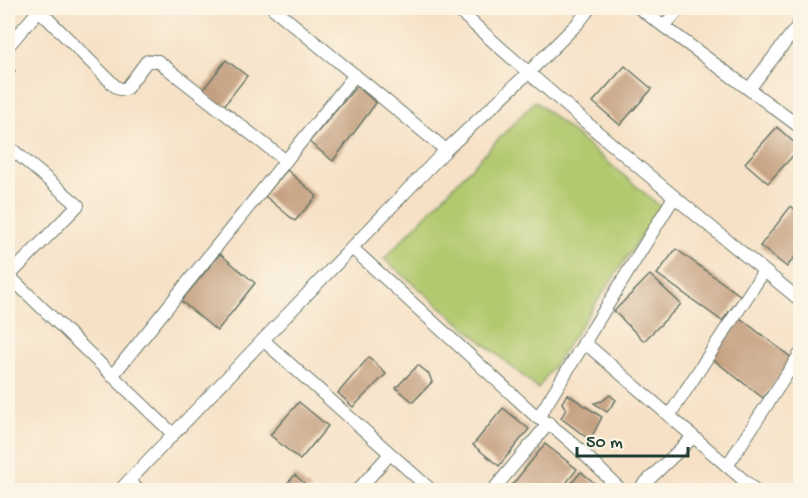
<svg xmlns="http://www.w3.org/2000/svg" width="808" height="498" font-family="'Gochi Hand',sans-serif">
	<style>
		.green { fill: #b2c96e; stroke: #688351; stroke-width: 1.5 }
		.building { fill: #c39e7e }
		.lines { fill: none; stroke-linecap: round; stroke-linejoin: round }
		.street-casing { stroke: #6a7667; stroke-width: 14 }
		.street { stroke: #fff; stroke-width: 12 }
	</style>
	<rect width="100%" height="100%" fill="#fcf5e5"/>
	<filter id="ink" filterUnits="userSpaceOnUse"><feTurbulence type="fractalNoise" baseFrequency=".0167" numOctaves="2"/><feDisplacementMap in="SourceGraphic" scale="12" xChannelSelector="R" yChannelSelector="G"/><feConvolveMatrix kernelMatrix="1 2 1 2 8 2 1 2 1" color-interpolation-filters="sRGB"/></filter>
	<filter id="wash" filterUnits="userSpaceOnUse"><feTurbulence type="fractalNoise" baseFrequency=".008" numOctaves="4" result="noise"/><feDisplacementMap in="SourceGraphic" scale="24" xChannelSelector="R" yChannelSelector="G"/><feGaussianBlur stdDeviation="1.35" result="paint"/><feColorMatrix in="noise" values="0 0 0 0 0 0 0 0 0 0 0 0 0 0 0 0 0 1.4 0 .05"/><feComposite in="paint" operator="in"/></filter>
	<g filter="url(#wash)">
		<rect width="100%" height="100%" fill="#f6e1c6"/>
		<!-- green -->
		<path class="green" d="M 535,101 L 661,207 L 538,389 L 384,259 Z"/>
		<g id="blocks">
			<!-- building -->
			<g class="building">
				<path d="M 226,60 L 247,76 L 223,107 L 202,91 Z"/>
				<path d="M 8,65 L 15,71 L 8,81 Z"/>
				<path d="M 625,66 L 652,89 L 620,125 L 593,102 Z"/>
				<path d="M 357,86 L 376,103 L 333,161 L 309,142 Z"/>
				<path d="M 777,127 L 800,148 L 768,183 L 745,163 Z"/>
				<path d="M 287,170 L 317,196 L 295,221 L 265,196 Z"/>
				<path d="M 791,206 L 800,214 L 800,250 L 787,267 L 760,246 Z"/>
				<path d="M 676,249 L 741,296 L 722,321 L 657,274 Z"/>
				<path d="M 220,254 L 255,283 L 217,331 L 181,301 Z"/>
				<path d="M 650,275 L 681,304 L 644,341 L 614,311 Z"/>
				<path d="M 740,318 L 793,359 L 763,398 L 710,357 Z"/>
				<path d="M 369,357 L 386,374 L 353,407 L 338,393 Z"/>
				<path d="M 418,365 L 429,374 L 432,382 L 413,402 L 396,388 Z"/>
				<path d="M 567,394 L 602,417 L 590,440 L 561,418 L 566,409 L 562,403 Z"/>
				<path d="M 610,395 L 616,400 L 607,412 L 594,403 L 602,401 Z"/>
				<path d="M 299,402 L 328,426 L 300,460 L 270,435 Z"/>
				<path d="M 503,408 L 529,429 L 499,466 L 473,445 Z"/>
				<path d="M 545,444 L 577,469 L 561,490 L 508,490 Z"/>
				<path d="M 581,472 L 603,490 L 566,490 Z"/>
				<path d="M 295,475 L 312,490 L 281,490 Z"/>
			</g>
		</g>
	</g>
	<g filter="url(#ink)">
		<use href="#blocks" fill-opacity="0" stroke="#6a7667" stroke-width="1.5"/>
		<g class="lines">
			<defs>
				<g id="street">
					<path d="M 37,8 L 115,86 L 120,89 L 126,89 L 147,61 L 158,61 L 286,161"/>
					<path d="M 273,8 L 446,150"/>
					<path d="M 456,8 C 567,109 683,205 800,300"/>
					<path d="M 639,8 L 800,127"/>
					<path d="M 664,26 L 680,8"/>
					<path d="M 8,46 L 41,8"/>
					<path d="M 749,89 L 800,23"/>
					<path d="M 8,146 L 78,205 L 9,276"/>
					<path d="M 352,248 L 538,418 C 566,432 597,468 621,490"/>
					<path d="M 8,275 L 173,434"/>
					<path d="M 263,340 L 431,490"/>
					<path d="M 584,342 L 755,490"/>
					<path d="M 112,376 L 355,75"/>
					<path d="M 669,416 L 764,271"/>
					<path d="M 538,418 L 674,197"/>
					<path d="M 727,466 L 800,354"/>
					<path d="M 128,482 L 139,490"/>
					<path d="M 120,490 L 263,340 L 446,150 L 528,73 L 578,23 L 590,8"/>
					<path d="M 358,490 L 390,454"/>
					<path d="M 493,490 L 549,423"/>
					<path d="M 638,490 L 693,437"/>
				</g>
			</defs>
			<!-- street casing -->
			<use href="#street" class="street-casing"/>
			<!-- street -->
			<use href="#street" class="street"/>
		</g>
	</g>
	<!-- margin -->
	<rect width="808" height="498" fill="none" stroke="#fcf5e5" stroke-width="30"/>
	<!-- scale -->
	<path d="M577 447v9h111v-9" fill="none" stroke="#1f3d34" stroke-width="3"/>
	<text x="586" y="447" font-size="18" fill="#1f3d34" stroke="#fcf5e5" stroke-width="4.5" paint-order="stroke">50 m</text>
</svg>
